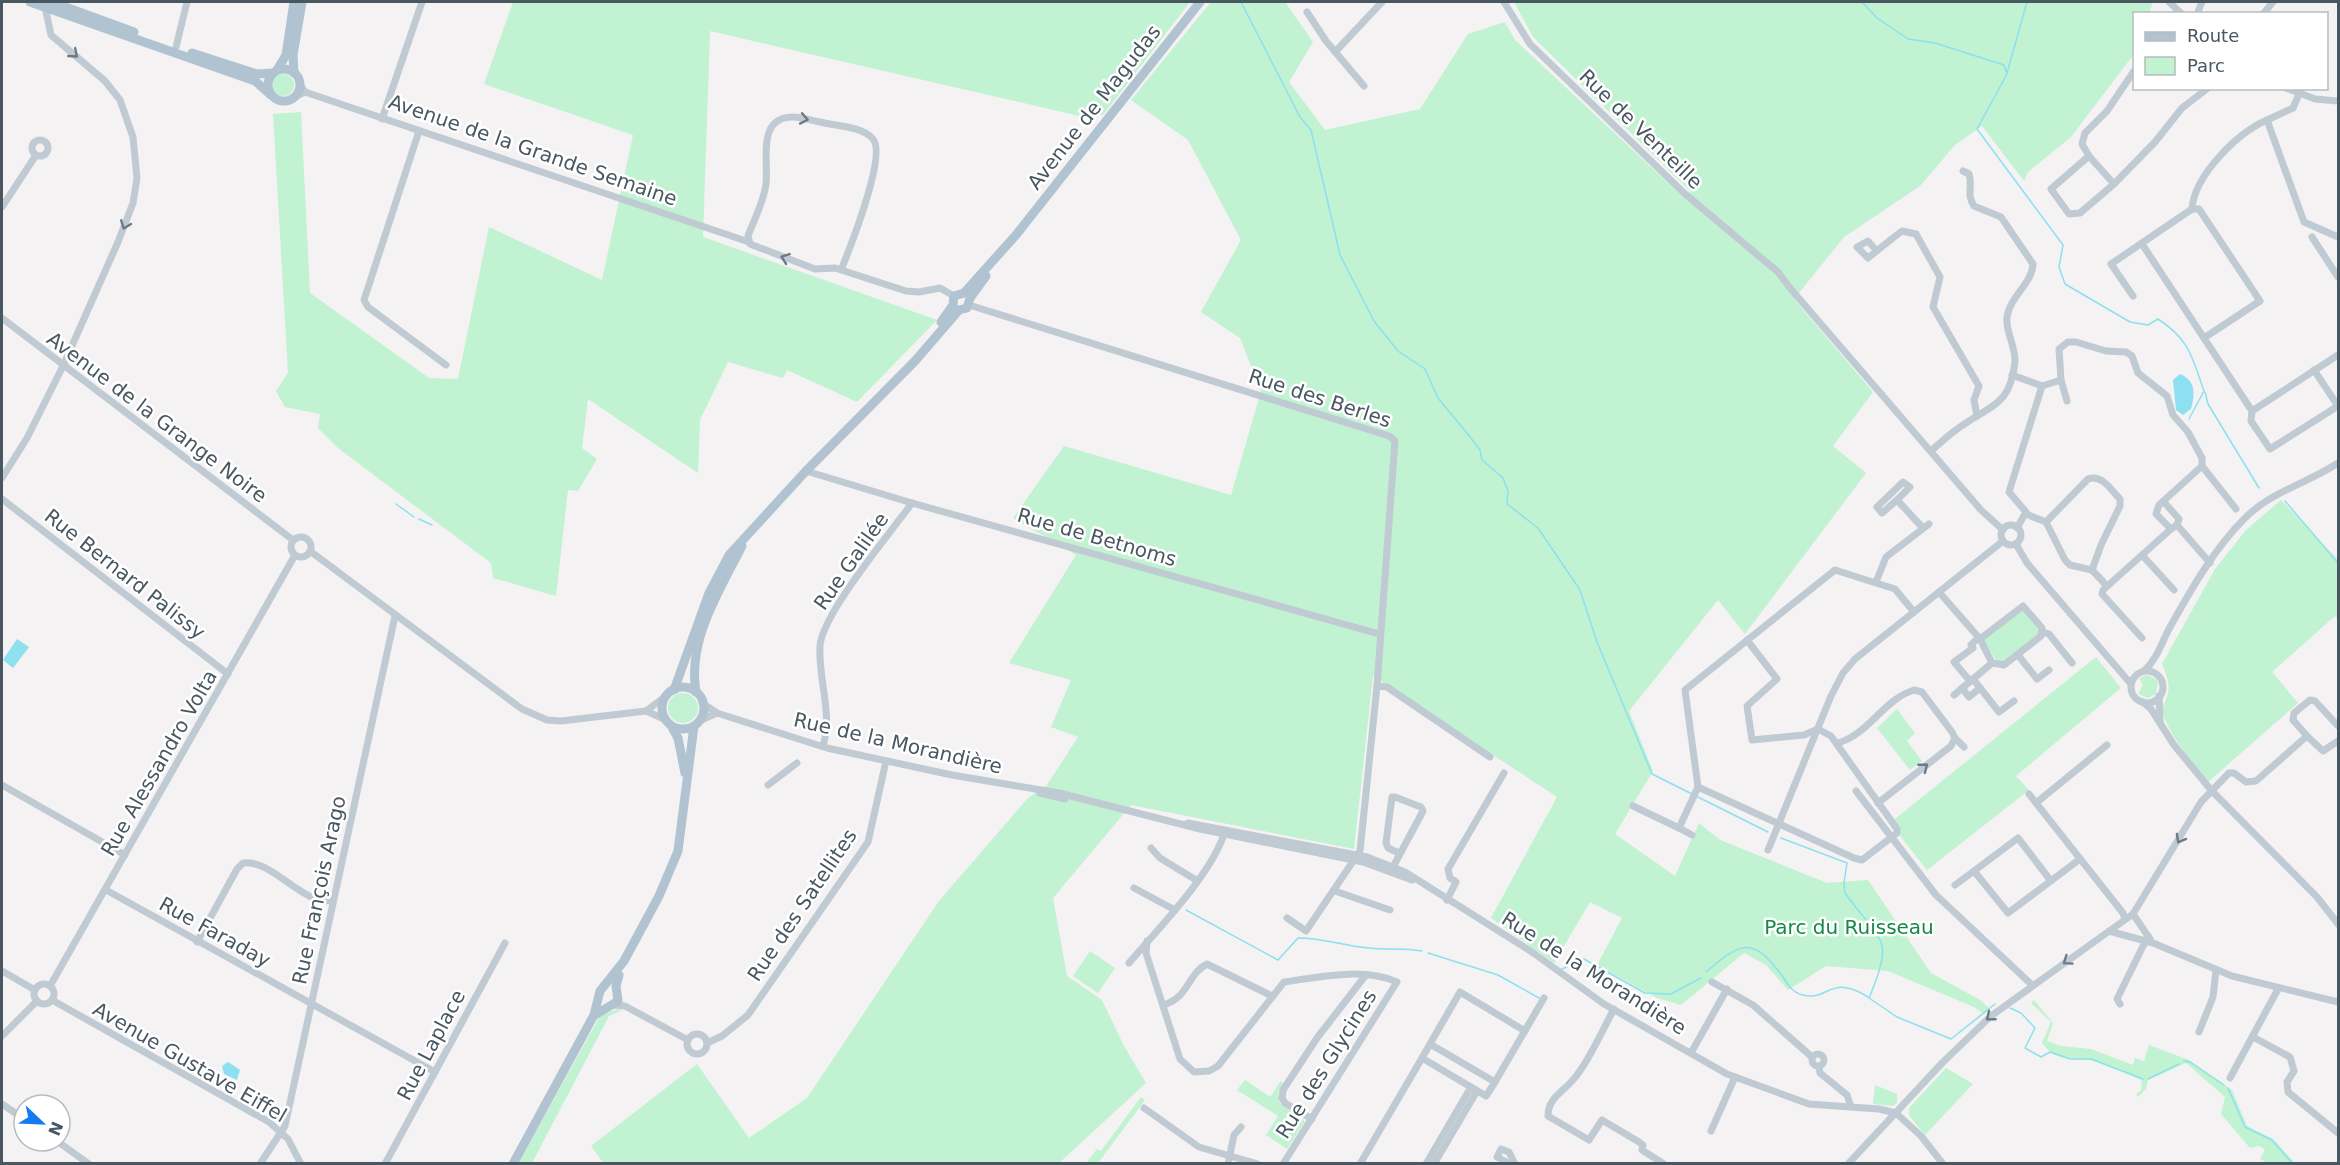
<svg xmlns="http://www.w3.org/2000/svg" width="2340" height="1165" font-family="'DejaVu Sans',sans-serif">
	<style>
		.green { fill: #c1f2d1 }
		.water { fill: #8ce0f0 }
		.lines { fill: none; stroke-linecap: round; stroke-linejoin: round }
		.stream { stroke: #8ce0f0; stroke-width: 1.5 }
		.minor { stroke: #c0cad2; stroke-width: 7 }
		.major { stroke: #b1c3d1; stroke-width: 9 }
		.oneway { stroke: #6d7a83 }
		.labels { text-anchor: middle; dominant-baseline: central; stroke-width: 5; stroke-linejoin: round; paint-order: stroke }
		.street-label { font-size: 20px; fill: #495761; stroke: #fff }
		.park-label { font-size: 20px; fill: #148848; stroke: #fff }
	</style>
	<rect width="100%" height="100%" fill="#f4f2f2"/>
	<!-- green -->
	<g class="green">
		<path d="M 513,2 L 1190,2 L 1103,115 L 1084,117 L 710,31 L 703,237 L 937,320 L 857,402 L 787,370 L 783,378 L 728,362 L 700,420 L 698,473 L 588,399 L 582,448 L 597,459 L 578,491 L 568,490 L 556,596 L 493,578 L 491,563 L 338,448 L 318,428 L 320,414 L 285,407 L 276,391 L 288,373 L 273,114 L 301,112 L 310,293 L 429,378 L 458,379 L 489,227 L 602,280 L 633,135 L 484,84 Z"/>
		<path d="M 1211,2 L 1285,2 L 1313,42 L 1289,82 L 1325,130 L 1420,109 L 1468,34 L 1505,22 L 1515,40 L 1683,197 L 1691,192 L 1533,37 L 1514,2 L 2153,2 L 2149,13 L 2134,14 L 2134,54 L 2071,137 L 2028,172 L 2024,181 L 1982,126 L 1955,145 L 1920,186 L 1844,237 L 1794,299 L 1873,392 L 1833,446 L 1866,473 L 1745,634 L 1718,600 L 1629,711 L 1653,771 L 1615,834 L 1675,876 L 1699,823 L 1720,840 L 1827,883 L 1868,880 L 1931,973 L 1980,1000 L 1990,1009 L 1984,1014 L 1974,1007 L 1888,971 L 1826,966 L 1788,990 L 1766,965 L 1744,953 L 1681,1005 L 1657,998 L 1597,965 L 1622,918 L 1590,902 L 1554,963 L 1491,918 L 1557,797 L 1373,676 L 1354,849 L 1131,805 L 1053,898 L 1067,976 L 1102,1000 L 1124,1046 L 1146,1083 L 1059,1163 L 604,1164 L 591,1146 L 697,1064 L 749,1138 L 807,1098 L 939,901 L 1028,798 L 1047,785 L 1078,737 L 1051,727 L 1071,680 L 1009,663 L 1076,555 L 1013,518 L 1064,446 L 1231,495 L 1261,391 L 1240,338 L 1201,312 L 1241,240 L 1188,140 L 1131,100 Z"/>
		<circle cx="283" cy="85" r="11"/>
		<path d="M 2281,500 L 2338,560 L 2338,619 L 2335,616 L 2272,672 L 2298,703 L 2208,782 C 2189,758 2171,738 2161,709 C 2172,691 2170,683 2162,664 L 2215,569 L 2246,530 Z"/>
		<path d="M 2023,609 L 2040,632 L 2004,663 L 1997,662 L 1983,639 Z"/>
		<path d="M 2096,657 L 2121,688 L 2016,776 L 2029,790 L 1927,870 L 1890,823 Z"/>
		<path d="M 2147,675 L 2156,679 L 2158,684 L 2156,694 L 2148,698 L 2138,694 L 2143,685 L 2139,678 Z"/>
		<circle cx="683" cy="708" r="15"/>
		<path d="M 1897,709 L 1915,733 L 1907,741 L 1922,761 L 1910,770 L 1877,728 Z"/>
		<path d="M 1090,951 L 1115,968 L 1098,993 L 1073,976 Z"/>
		<path d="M 2034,1000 L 2053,1023 L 2047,1041 L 2061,1046 L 2091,1049 L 2133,1065 L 2135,1058 L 2144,1061 L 2149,1045 L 2189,1060 L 2232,1090 L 2247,1126 L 2273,1139 L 2295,1163 L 2268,1163 L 2260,1159 L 2265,1149 L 2259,1146 L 2250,1148 L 2221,1114 L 2225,1097 L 2186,1063 L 2148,1080 L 2146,1089 L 2138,1097 L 2136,1094 L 2141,1090 L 2142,1080 C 2126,1074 2110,1065 2093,1061 C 2071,1055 2059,1065 2042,1043 L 2051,1022 L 2031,1003 Z"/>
		<path d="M 617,1009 L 622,1010 L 609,1016 L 532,1163 L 518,1164 L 600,1016 Z"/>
		<path d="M 1946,1068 L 1973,1084 L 1925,1135 L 1909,1115 L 1909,1108 Z"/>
		<path d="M 1245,1080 L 1270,1097 L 1281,1081 L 1283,1083 L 1278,1093 L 1280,1103 L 1305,1121 L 1287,1149 L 1266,1135 L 1278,1116 L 1237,1090 Z"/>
		<path d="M 1875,1085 L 1897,1094 L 1897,1103 L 1893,1106 L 1873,1104 Z"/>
		<path d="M 1141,1097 L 1145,1100 L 1098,1163 L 1087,1162 L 1097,1149 L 1101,1151 Z"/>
	</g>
	<!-- water -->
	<g class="water">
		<path d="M 2180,374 C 2196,381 2195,393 2191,409 L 2183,415 L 2176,410 L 2173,380 Z"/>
		<path d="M 17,639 L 29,647 L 13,668 L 3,660 Z"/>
		<path d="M 228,1062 L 240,1070 L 237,1080 L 224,1074 L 222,1066 Z"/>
	</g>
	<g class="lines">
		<!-- stream -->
		<g class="stream">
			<path d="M 1241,2 L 1300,117 L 1311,130 L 1340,255 L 1374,321 L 1398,351 L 1425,369 L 1438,398 L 1471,438 L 1480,450 L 1482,460 L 1503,478 L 1508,491 L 1507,504 L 1538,528 L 1580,590 L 1597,642 L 1652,774 L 1692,794"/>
			<path d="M 1862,2 L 1877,18 L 1908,39 L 1935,43 L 2004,65 L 2007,74 L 1977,129 L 2063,245 L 2059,267 L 2065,284 L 2130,322 L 2148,325 L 2158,319 C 2190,340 2192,357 2204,391 L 2189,419"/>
			<path d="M 2007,73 L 2027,2"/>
			<path d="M 2205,392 L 2208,404 L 2259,488"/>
			<path d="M 2285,501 L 2338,563"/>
			<path d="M 396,504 L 414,517"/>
			<path d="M 419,519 L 432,525"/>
			<path d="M 1698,797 L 1768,832"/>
			<path d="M 1781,838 L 1847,863 L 1844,883 L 1845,893 C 1880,942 1896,935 1869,998 L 1897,1017 L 1951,1039 L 1995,1004"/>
			<path d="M 1186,910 L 1278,960 L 1298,938 C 1323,938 1345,946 1369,948 C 1387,950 1404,948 1422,951"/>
			<path d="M 1428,953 L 1498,975 L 1539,998"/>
			<path d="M 1562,969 L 1584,959 L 1645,993 L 1671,994 L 1701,978"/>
			<path d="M 1706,972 C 1742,941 1753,936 1783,977 C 1788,985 1793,993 1803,995 C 1828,1002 1830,973 1868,997"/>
			<path d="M 2010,1008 L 2021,1013 L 2035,1028 L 2025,1048 L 2041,1057 L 2050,1052 L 2070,1059 L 2091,1059 L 2143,1079"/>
			<path d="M 2184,1061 L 2190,1062 L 2224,1085"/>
			<path d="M 2148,1079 L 2179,1064"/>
			<path d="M 2228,1088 L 2245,1127 L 2272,1140 L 2293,1164"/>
		</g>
		<!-- minor -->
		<g class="minor">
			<path d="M 1504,2 L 1530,44 L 1684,193 L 1778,272 L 1790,288 L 1981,510 L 2003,530"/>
			<path d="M 2169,2 L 2182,14"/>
			<path d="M 1307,12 L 1326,41 L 1364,86"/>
			<path d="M 2197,14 L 2202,2"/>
			<path d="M 2263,14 L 2273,2"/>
			<path d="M 176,47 L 187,2"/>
			<path d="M 1335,52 L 1382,2"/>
			<path d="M 2134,71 L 2107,111 L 2085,133 L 2082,144 L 2089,156 L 2051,189 L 2069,214 L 2080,213 L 2114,184 L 2155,142 L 2182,108 L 2208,88"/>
			<path d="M 299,83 L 305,92"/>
			<path d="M 2286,88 L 2315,99 L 2338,101"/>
			<path d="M 305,92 L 749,242"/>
			<path d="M 2299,94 L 2293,108 L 2267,120 L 2304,222 L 2338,237"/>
			<path d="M 292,98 L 305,92"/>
			<path d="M 382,119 L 422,2"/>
			<path d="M 419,131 L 364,300 L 368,307 L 446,365"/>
			<circle cx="40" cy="148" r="8"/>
			<path d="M 2089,156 L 2114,184"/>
			<path d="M 2,207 L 36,155"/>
			<path d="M 2192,209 L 2199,209 L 2260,301 L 2204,338"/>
			<path d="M 2192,209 C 2194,176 2237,133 2267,120"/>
			<path d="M 2312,237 L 2338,277"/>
			<path d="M 2142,244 L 2252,411 L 2338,355"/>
			<path d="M 1877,251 L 1868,241 L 1857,247 L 1868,258 C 1879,249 1890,240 1902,231 L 1916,234 L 1940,277 L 1933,307 L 1979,386 L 1974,400 L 1977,416"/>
			<path d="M 841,270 C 850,248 887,155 873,139 C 862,126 835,126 820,122 C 805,119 785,111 773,125 C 762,138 768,168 766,184 C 764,201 754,220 748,236 L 750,244 L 815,269 L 835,268 L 906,291 L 919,292 L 940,288 L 954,296"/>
			<path d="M 2133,296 L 2111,264 L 2192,209"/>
			<path d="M 969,305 L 1389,436 L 1395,441 L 1377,686 L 1360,851 L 1306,931 L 1287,918"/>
			<path d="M 2,318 L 293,540"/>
			<path d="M 2012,375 L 2042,386"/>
			<path d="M 2061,380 L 2067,401"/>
			<path d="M 2252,411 L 2251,421 L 2270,449 L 2338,406 L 2314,370"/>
			<path d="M 1931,451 C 1941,442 1952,432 1963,425 C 1993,404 2010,405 2015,362 C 2016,347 2005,331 2007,317 C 2010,296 2032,284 2033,264 L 2001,217 L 1974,206 C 1966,194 1973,186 1969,174 L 1963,171"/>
			<path d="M 806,471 L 912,503 L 1379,634"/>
			<path d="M 2,478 L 27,438 L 63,366 L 118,242 L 133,203 L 137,178 L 133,137 L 120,100 L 105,81 L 51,35 L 45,7"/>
			<path d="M 2,499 L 228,674"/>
			<path d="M 1897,500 L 1882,513 L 1877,507 L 1903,482 L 1910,487 L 1897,500 L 1923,528"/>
			<path d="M 2164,502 L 2179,519 L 2177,525 L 2210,563"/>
			<path d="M 2026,514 L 2046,522 L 2065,560 L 2070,565 L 2092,570 L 2101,545 L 2120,506 L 2120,499 C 2111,490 2102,474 2088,479 L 2046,522"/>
			<path d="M 2177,525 L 2171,529 L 2156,514 L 2159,505 L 2202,466"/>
			<circle cx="2011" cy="535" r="10"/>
			<path d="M 2017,528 L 2026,512 L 2009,492 L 2042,386 L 2061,380 L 2059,349 L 2068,342 L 2076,342 L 2106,351 L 2126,352 L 2132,356 L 2138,373 L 2167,396 L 2173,415 L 2188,432 L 2202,458 L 2202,466 L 2236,509"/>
			<circle cx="301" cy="547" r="10"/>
			<path d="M 2016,544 L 2027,563 L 2131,684"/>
			<path d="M 310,551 L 522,709 L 547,720 L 561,721 L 646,711 L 666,696"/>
			<path d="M 2142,555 L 2174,590"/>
			<path d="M 2092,570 L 2107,586"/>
			<path d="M 1876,582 L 1886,557 L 1929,524"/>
			<path d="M 1939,592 L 1980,639"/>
			<path d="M 2023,606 L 2042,628 L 2041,636 L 2004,665 L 1992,663 L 1980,639 Z"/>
			<path d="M 2043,632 L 2049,634 L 2072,663"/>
			<path d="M 2142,638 L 2102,594 L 2103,590 L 2171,529"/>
			<path d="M 1747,640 L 1777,679 L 1747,706 L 1752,740 L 1804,735 L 1818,729 L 1831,736 L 1897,829 L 1897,833 L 1862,860 L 1854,858 L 1698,787 L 1685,690 L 1835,570 L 1895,589 L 1914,612"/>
			<path d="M 2018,655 L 2037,679 L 2049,670"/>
			<path d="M 2144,671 C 2157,659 2161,644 2169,629 C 2190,591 2214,549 2244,519 C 2270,492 2308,483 2338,463"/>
			<circle cx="2147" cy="687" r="16"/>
			<path d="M 1973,679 L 1999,712 L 2014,701"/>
			<path d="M 1970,681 L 1954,662 L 1973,648 L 1971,645 L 1977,639"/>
			<path d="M 1377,686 L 1387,687 L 1490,757"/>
			<path d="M 1962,688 L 1969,697 L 1980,688"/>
			<path d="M 1954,695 L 1992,663"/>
			<path d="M 2159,696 L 2160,721"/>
			<path d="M 2143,702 L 2151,709 L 2174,745 L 2211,790 L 2317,897 L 2338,924"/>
			<path d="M 702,703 L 717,713 L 827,748 L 952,775 L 1059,793 L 1200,829 L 1363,862 L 1412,880"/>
			<path d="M 646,711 L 666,720"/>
			<path d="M 699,721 L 717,713"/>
			<path d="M 2307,736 L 2323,751 L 2338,741"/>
			<path d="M 1955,738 L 1964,747"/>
			<path d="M 1838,743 C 1869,734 1884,699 1914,690 L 1922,692 L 1952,732 L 1955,738 L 1951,746 L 1878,803"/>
			<path d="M 823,746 C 833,712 818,680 820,646 C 822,614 891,532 912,503"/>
			<path d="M 2,785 L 125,855"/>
			<path d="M 768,785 L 797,763"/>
			<path d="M 1856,791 L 1936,895 L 2032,985"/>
			<path d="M 1040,793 L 1065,799"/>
			<path d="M 2029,794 L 2123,913 L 2125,919"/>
			<path d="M 2036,803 L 2107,745"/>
			<path d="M 1633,806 L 1679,828 L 1698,787"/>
			<path d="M 1188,823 L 1367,857 L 1405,872 L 1532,952 L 1604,1004 L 1727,1074 L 1809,1104 L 1879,1109 L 1896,1113 L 1921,1136 L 1943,1164"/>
			<path d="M 1679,828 L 1692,835"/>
			<path d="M 1151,848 L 1160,858 L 1196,880"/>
			<path d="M 1768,850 L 1831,696 L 1843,673 L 1855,659 L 2003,541"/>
			<path d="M 1393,867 L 1423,811 L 1421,807 L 1395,797 L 1392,797 L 1386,843 L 1388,848 L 1399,853"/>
			<path d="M 2051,881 L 2018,838 L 1974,871 L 2008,913 L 2080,859"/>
			<path d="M 1955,885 L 1974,871"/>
			<path d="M 1134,888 L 1175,910"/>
			<path d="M 106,890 L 435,1072"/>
			<path d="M 1335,891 L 1390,910"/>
			<path d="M 1447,900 L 1456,882 L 1450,878 L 1448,869 L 1504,773"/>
			<path d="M 2133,914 L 2150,939"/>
			<path d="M 2109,931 L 2153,943 L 2232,976 L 2338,1002"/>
			<path d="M 1147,941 L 1146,953 L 1180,1059 L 1194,1072 L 1209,1071 L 1218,1066 L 1284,982 C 1320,977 1363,967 1397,982 L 1283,1164"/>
			<path d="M 197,942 L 237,869 L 243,863 C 271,858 305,908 333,900"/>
			<path d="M 1129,963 C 1158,929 1213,873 1225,831"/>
			<path d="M 2,971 L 35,990"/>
			<path d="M 1712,982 L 1753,1005 L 1812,1057"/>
			<circle cx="44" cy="994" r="10"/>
			<path d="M 50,986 L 295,555"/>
			<path d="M 52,1000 L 269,1122 L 288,1139 L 301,1164"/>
			<path d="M 2120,1004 L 2117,999 L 2148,936"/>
			<path d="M 614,1005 L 625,1006 L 688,1040"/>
			<path d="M 1163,1005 C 1190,997 1187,974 1207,964 L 1272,996"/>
			<path d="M 1614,1009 C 1603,1029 1586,1067 1571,1082 C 1561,1093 1548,1099 1548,1116 L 1589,1140 L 1602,1120 L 1639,1142 L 1643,1145 L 1642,1150 L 1664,1164"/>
			<path d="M 2199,1032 L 2213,997 L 2216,970"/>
			<circle cx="697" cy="1044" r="10"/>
			<path d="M 2,1036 L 37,1001"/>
			<path d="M 2253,1037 L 2290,1057 L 2294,1071 L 2287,1082 L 2288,1092 L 2338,1133"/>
			<path d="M 707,1043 L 722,1036 L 748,1015 L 868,842 L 886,761"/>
			<path d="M 1430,1044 L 1495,1082 L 1486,1096 L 1422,1058 Z"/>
			<path d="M 1430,1044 L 1460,992 L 1525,1031"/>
			<path d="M 1691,1053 L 1727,989"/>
			<circle cx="1818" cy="1060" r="6"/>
			<path d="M 1819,1067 L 1820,1073 L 1847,1095 L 1851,1107"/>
			<path d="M 2230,1078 L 2278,989"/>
			<path d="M 1495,1082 L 1544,998"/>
			<path d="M 2,1104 L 24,1119"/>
			<path d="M 1144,1108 L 1199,1147 L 1258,1164"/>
			<path d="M 1312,1119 L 1285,1103 L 1282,1098 L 1283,1090 L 1317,1038 L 1365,976"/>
			<path d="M 1711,1131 L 1735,1077"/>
			<path d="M 57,1141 L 89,1164"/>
			<path d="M 260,1164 L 285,1126 L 395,616"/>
			<path d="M 385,1164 L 505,943"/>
			<path d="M 1228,1164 L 1234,1135 L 1241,1127"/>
			<path d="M 1360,1164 L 1422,1058"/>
			<path d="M 1426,1164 L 1471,1087"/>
			<path d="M 1434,1164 L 1477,1091"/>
			<path d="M 1510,1164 L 1497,1157 L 1501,1149 L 1509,1152 L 1515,1164"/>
			<path d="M 1848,1164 L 1943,1062 L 1991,1016 L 2133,914 L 2201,802 L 2229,773 L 2234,773 L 2246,782 L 2256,781 L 2307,736 L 2293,720 L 2294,713 L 2310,700 L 2315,701 L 2338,726"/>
		</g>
		<!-- major -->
		<g class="major">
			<path d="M 30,2 L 255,81 L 271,95"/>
			<path d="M 52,2 L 134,32"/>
			<path d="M 192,53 L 257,74 L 273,73"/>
			<circle cx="284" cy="85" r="16"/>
			<path d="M 277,70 L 286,55 L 294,2"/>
			<path d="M 294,73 L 293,55 L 302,2"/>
			<path d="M 964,293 L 1016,235 L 1200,2"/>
			<path d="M 959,310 L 967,308 L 970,298 L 986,276"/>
			<path d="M 941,322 L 953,305 L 954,296 L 964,293"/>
			<circle cx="683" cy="708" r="21"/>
			<path d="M 674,690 L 709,593 L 729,555 L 806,471 L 915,361 L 959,310"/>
			<path d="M 696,692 C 687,640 720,590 742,546"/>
			<path d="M 672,727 L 678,738 L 685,773"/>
			<path d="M 595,1015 L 618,1001 L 616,986 L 619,975"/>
			<path d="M 513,1164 L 594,1015 L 600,991 L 624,961 L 659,896 L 678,851 L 694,726"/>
		</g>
	</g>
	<!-- one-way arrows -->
	<defs><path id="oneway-chevron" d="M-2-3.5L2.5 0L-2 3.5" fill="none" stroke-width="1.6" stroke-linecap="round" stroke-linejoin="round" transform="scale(1.5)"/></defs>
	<g class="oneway">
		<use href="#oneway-chevron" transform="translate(74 54) rotate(41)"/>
		<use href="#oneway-chevron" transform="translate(804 119) rotate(11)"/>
		<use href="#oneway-chevron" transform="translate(125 225) rotate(111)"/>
		<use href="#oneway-chevron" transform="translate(785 258) rotate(-160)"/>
		<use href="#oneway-chevron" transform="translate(1924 767) rotate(-38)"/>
		<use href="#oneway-chevron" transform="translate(2180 839) rotate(119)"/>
		<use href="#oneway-chevron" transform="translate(2067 961) rotate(145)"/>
		<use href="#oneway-chevron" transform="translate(1990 1017) rotate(141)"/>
	</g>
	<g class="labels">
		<!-- street labels -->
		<g class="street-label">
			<text transform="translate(1094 107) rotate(-52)">Avenue de Magudas</text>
			<text transform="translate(1641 129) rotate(44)">Rue de Venteille</text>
			<text transform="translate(533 150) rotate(19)">Avenue de la Grande Semaine</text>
			<text transform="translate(1320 398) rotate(18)">Rue des Berles</text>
			<text transform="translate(157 417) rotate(37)">Avenue de la Grange Noire</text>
			<text transform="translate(1097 537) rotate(16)">Rue de Betnoms</text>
			<text transform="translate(851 561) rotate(-55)">Rue Galilée</text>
			<text transform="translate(125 574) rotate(38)">Rue Bernard Palissy</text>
			<text transform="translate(898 743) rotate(13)">Rue de la Morandière</text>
			<text transform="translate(159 763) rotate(-60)">Rue Alessandro Volta</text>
			<text transform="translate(319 890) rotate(-78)">Rue François Arago</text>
			<text transform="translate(802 905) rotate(-56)">Rue des Satellites</text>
			<text transform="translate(215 932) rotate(29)">Rue Faraday</text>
			<text transform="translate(1594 973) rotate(32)">Rue de la Morandière</text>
			<text transform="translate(431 1045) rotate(-62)">Rue Laplace</text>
			<text transform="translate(190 1062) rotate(30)">Avenue Gustave Eiffel</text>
			<text transform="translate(1326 1064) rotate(-58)">Rue des Glycines</text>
		</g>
		<!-- park labels -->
		<g class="park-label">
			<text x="1849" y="927">Parc du Ruisseau</text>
		</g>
	</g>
	<!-- border -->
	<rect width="2340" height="1165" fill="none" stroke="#495761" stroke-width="6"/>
	<!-- legend -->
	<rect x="2133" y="12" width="195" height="78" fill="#ffffff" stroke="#b6bcc0" stroke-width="1.5"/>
	<rect x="2145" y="32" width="30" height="9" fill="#b1c3d1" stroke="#b6bcc0" stroke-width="1.5"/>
	<text x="2187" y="42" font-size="18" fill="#495761">Route</text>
	<rect x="2145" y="57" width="30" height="18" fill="#c1f2d1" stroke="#b6bcc0" stroke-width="1.5"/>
	<text x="2187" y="72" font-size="18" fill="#495761">Parc</text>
	<!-- north arrow -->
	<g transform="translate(42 1123) rotate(113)"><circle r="28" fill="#ffffff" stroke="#b6bcc0" stroke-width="1.5"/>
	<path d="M0-4.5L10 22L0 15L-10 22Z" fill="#137ded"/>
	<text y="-9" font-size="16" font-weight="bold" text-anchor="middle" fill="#495761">N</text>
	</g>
</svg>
